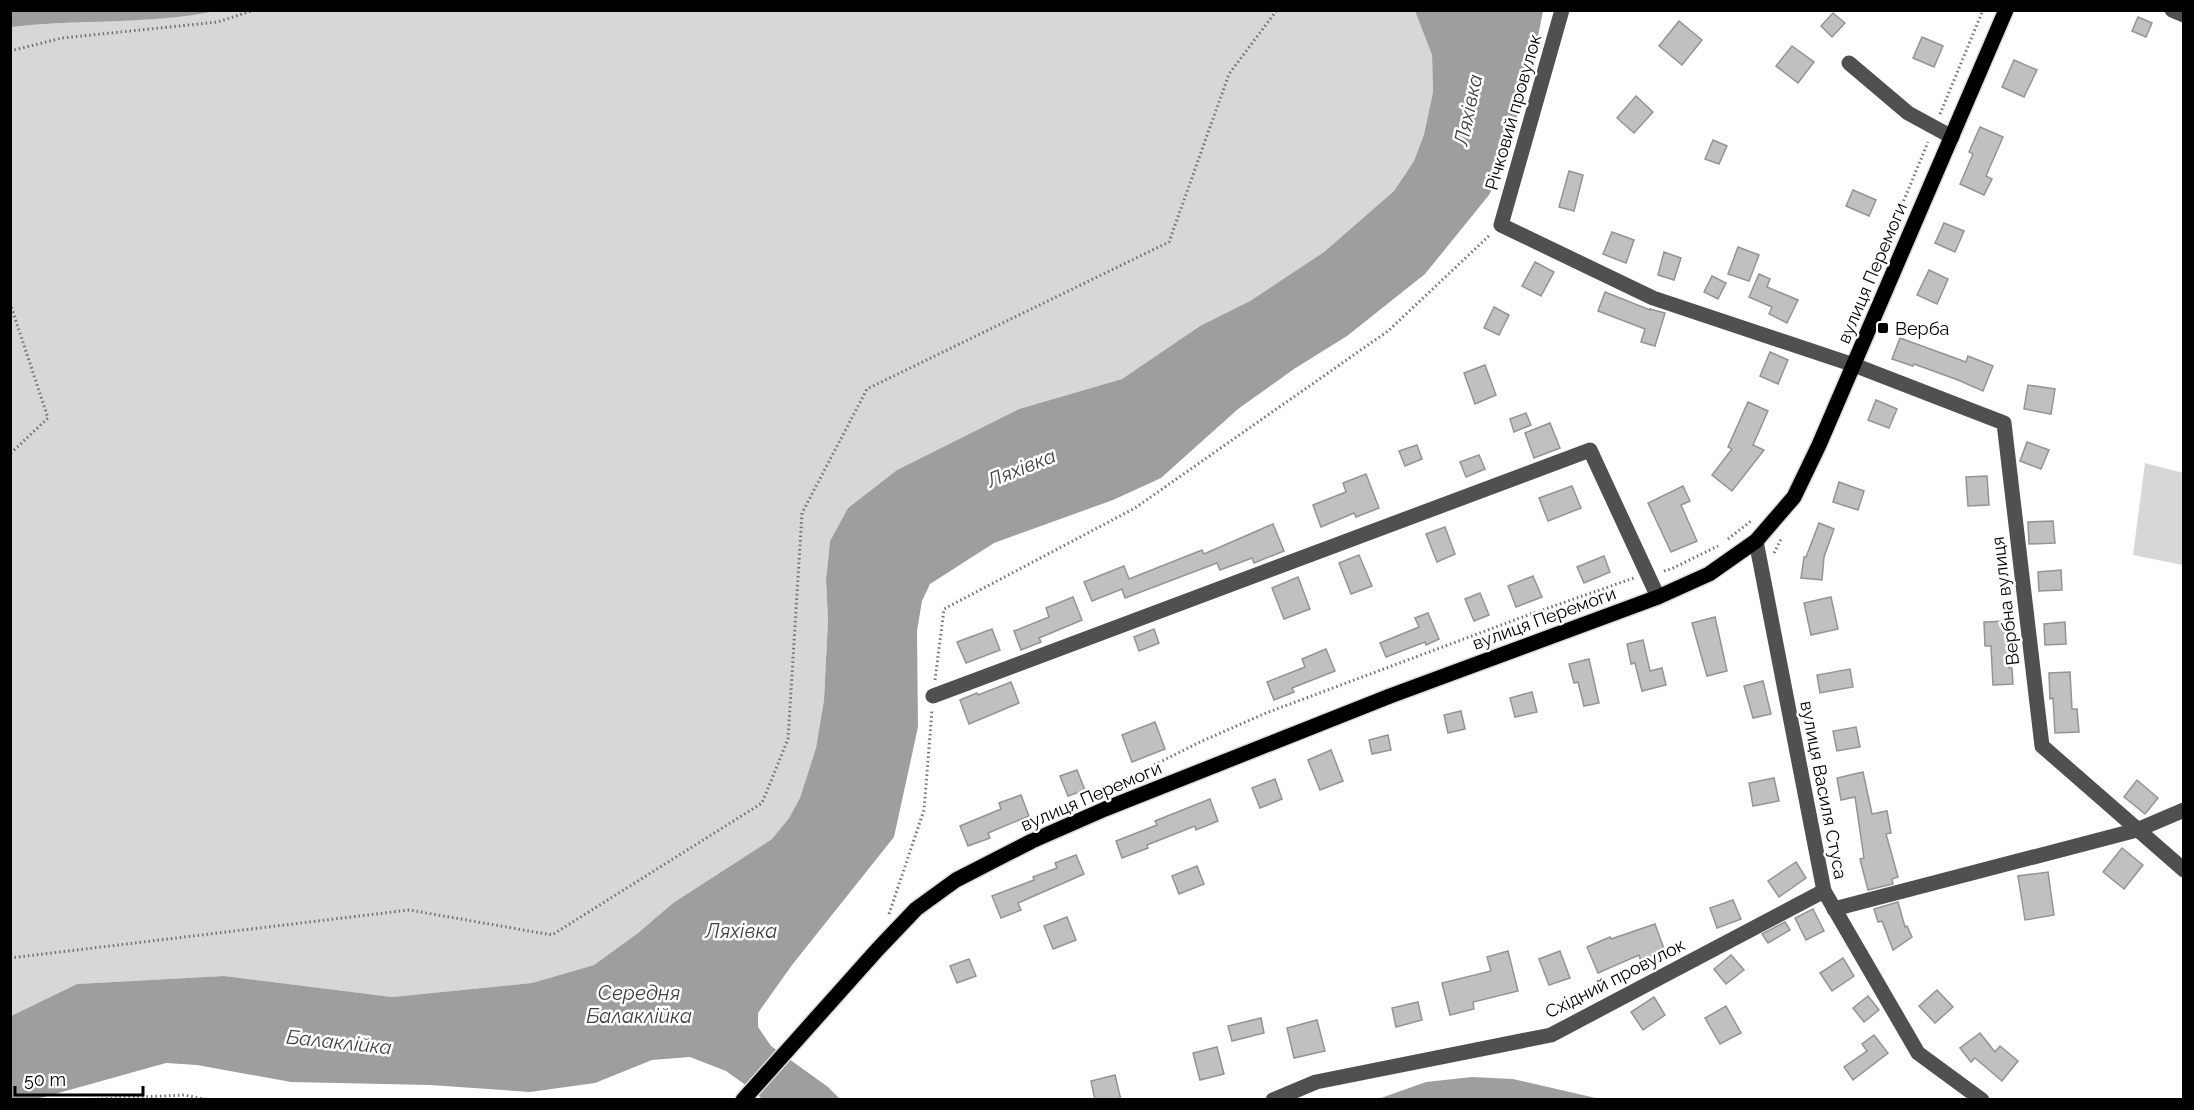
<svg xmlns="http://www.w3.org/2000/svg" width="2194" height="1110" font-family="Raleway,sans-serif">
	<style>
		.green { fill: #d7d7d7 }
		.water { fill: #9e9e9e }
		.building { fill: #c0c0c0; stroke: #949494; stroke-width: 1.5 }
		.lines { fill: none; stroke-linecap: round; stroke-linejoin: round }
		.major-casing { stroke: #dbdbdb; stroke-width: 18 }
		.path { stroke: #727272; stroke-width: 3; stroke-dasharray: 1.5 3; stroke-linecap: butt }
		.minor { stroke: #505050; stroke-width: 15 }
		.major { stroke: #000; stroke-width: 15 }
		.poi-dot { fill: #000; stroke: #fff; stroke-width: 2 }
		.labels { text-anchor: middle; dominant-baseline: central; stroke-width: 5; stroke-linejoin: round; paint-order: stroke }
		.street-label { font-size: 18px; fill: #000; stroke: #fff }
		.poi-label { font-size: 18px; fill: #000; stroke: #fff; text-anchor: start }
		.water-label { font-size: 20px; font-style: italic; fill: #3f3f3f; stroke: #fff }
	</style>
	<rect width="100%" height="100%" fill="#fff"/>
	<!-- green -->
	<g class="green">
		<path d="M 215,10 L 1415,11 L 1432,55 L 1433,92 L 1424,133 L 1414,161 L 1394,191 L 1324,252 L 1250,301 L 1200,326 L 1122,379 L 1019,409 L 897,470 L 848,508 L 830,541 L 826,580 L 828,620 L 824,700 L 816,748 L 800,798 L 789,818 L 772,839 L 673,903 L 638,933 L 594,965 L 532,983 L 392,997 L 224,976 L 77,984 L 11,1016 L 11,27 C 79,19 147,25 215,10 Z"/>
		<path d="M 2145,463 L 2183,473 L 2183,565 L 2133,555 Z"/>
	</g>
	<!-- water -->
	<g class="water">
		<path d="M 10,11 L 11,10 L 215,11 C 147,25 79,19 11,27 Z"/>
		<path d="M 1415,11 L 1543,11 L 1533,62 L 1502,168 L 1489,195 L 1425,274 L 1347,336 L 1294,369 L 1238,409 L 1161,478 L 1113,500 L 994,543 L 930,584 L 922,601 L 917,631 L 918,727 L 894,837 L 792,965 L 758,1013 L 758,1027 L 771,1046 L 828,1087 L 840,1099 L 762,1099 L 754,1091 L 726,1071 L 690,1057 L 652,1060 L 595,1083 L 530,1092 L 430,1085 L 291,1082 L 197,1065 L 166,1063 L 37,1099 L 11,1100 L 11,1016 L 77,984 L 224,976 L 392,997 L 532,983 L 594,965 L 638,933 L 673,903 L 772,839 L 789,818 L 800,798 L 816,748 L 824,700 L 828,620 L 826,580 L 830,541 L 848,508 L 897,470 L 1019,409 L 1122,379 L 1200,326 L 1250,301 L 1324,252 L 1394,191 L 1414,161 L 1424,134 L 1433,92 L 1432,55 Z"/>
		<path d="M 1472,1077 L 1513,1079 L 1600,1099 L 1378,1099 L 1426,1082 Z"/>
	</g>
	<!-- building -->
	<g class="building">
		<path d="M 1833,13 L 1845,23 L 1832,37 L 1821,26 Z"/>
		<path d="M 2138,17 L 2152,23 L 2146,37 L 2132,31 Z"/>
		<path d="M 1679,21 L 1702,40 L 1682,65 L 1659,46 Z"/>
		<path d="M 1922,37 L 1943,46 L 1934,67 L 1913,58 Z"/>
		<path d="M 1792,46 L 1814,62 L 1798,83 L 1776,66 Z"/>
		<path d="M 2014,60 L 2037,70 L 2024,97 L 2002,87 Z"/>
		<path d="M 1636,96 L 1653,112 L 1634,133 L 1617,118 Z"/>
		<path d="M 1980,127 L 2003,137 L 1986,176 L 1992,179 L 1984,195 L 1960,184 L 1973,154 L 1969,152 Z"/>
		<path d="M 1713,140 L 1727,146 L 1719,164 L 1705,159 Z"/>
		<path d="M 1569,171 L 1583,175 L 1574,211 L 1559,207 Z"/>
		<path d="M 1853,190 L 1876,200 L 1869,216 L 1846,206 Z"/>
		<path d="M 1944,223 L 1964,231 L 1955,252 L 1935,243 Z"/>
		<path d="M 1612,232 L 1634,240 L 1626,263 L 1603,254 Z"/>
		<path d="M 1738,247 L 1759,255 L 1749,281 L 1728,274 Z"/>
		<path d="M 1664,252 L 1681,258 L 1674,280 L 1658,275 Z"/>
		<path d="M 1535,262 L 1554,272 L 1541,296 L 1522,286 Z"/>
		<path d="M 1929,270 L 1948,279 L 1937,304 L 1917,295 Z"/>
		<path d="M 1759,274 L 1770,279 L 1767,287 L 1798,300 L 1787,323 L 1769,314 L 1772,307 L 1749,297 Z"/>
		<path d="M 1712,276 L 1726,283 L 1718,299 L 1704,292 Z"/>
		<path d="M 1605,292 L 1650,310 L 1650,309 L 1665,313 L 1655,346 L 1641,342 L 1645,329 L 1598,311 Z"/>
		<path d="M 1494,307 L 1509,315 L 1499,335 L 1484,328 Z"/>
		<path d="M 1900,338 L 1966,362 L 1968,356 L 1993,366 L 1983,391 L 1958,380 L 1914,364 L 1913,366 L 1892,359 Z"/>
		<path d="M 1770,352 L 1788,360 L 1778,384 L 1760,376 Z"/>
		<path d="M 1485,365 L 1496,395 L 1475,404 L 1464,373 Z"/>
		<path d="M 2028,385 L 2055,389 L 2051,414 L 2024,409 Z"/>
		<path d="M 1876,400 L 1897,409 L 1889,428 L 1868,420 Z"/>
		<path d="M 1748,402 L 1768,411 L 1753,445 L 1764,450 L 1732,491 L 1712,475 L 1732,449 L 1728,447 Z"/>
		<path d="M 1526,413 L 1531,425 L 1514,432 L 1510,419 Z"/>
		<path d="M 1550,423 L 1560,448 L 1534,458 L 1525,433 Z"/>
		<path d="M 2027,442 L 2049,450 L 2041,469 L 2020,461 Z"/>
		<path d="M 1417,445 L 1422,459 L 1405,466 L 1399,451 Z"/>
		<path d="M 1479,455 L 1485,469 L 1466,477 L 1460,462 Z"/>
		<path d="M 1366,474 L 1379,508 L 1356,517 L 1354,513 L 1321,527 L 1313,505 L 1346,492 L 1343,483 Z"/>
		<path d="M 1987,476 L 1989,505 L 1968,506 L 1966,477 Z"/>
		<path d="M 1839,482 L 1864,491 L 1858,510 L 1833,502 Z"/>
		<path d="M 1572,486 L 1581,508 L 1548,521 L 1539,498 Z"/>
		<path d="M 1683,486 L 1690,501 L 1681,505 L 1697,541 L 1671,552 L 1648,503 Z"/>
		<path d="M 2053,521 L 2055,543 L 2029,544 L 2028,522 Z"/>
		<path d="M 1819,523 L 1834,529 L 1824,557 L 1822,580 L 1801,578 L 1804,557 L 1806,557 Z"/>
		<path d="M 1273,524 L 1284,551 L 1254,563 L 1252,558 L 1220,570 L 1217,563 L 1125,598 L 1122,589 L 1092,601 L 1084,582 L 1124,566 L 1129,579 L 1202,550 L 1204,554 Z"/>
		<path d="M 1445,527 L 1455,554 L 1437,562 L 1426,534 Z"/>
		<path d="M 1359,555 L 1372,586 L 1351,594 L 1339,563 Z"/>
		<path d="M 1604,556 L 1610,572 L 1584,583 L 1577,567 Z"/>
		<path d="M 2061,570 L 2062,590 L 2039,591 L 2038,572 Z"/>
		<path d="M 1533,576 L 1542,597 L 1516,607 L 1508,586 Z"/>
		<path d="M 1298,577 L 1310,609 L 1284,619 L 1272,588 Z"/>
		<path d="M 1480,593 L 1489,615 L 1474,621 L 1465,599 Z"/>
		<path d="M 1073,597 L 1082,620 L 1039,638 L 1041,642 L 1021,650 L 1014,631 L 1049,617 L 1046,608 Z"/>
		<path d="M 1831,597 L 1838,629 L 1811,635 L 1804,603 Z"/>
		<path d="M 1428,613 L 1439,639 L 1426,645 L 1425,642 L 1386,657 L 1380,643 L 1419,627 L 1415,618 Z"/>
		<path d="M 1715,617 L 1727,671 L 1707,676 L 1692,623 Z"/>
		<path d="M 2007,621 L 2009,668 L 2012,668 L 2013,684 L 1993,685 L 1991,646 L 1985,646 L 1984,622 Z"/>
		<path d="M 2065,622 L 2066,644 L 2045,645 L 2044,624 Z"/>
		<path d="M 992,629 L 1000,650 L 966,663 L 957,642 Z"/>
		<path d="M 1154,629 L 1159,643 L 1139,651 L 1134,637 Z"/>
		<path d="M 1643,640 L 1650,671 L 1662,668 L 1666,685 L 1642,691 L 1635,663 L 1631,664 L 1627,644 Z"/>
		<path d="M 1326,649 L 1335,671 L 1292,688 L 1294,692 L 1274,700 L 1267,682 L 1305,667 L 1302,659 Z"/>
		<path d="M 1589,659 L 1599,703 L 1584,706 L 1578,682 L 1574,683 L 1569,664 Z"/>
		<path d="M 1850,669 L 1853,687 L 1820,693 L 1817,675 Z"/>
		<path d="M 2070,672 L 2072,709 L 2077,709 L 2079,732 L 2055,733 L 2053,698 L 2050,699 L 2049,673 Z"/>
		<path d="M 1763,681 L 1771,714 L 1753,718 L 1744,686 Z"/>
		<path d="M 1011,682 L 1019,703 L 969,724 L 960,700 L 977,693 L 978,695 Z"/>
		<path d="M 1532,692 L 1537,712 L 1515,717 L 1510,698 Z"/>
		<path d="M 1461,711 L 1465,729 L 1448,733 L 1444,715 Z"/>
		<path d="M 1155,722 L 1165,749 L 1132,762 L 1122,735 Z"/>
		<path d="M 1856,727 L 1860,747 L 1837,751 L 1833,731 Z"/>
		<path d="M 1388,735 L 1391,750 L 1372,754 L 1369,740 Z"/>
		<path d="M 1331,750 L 1343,781 L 1320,790 L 1308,760 Z"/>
		<path d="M 1077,770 L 1085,790 L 1068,796 L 1060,776 Z"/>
		<path d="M 1863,772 L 1872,814 L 1887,811 L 1891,833 L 1886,834 L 1898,877 L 1892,879 L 1893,884 L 1868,890 L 1860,859 L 1864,858 L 1855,797 L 1841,800 L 1837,778 Z"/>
		<path d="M 1774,778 L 1779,801 L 1753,806 L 1749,783 Z"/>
		<path d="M 1275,779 L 1282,799 L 1260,808 L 1252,788 Z"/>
		<path d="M 2137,780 L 2158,798 L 2145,814 L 2124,797 Z"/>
		<path d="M 1021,795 L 1029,816 L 988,833 L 990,838 L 968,846 L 960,826 L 1001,809 L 999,803 Z"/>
		<path d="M 1210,799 L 1218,821 L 1196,830 L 1195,826 L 1147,845 L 1148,848 L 1122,858 L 1116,841 L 1157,825 L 1155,821 Z"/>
		<path d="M 2122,848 L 2143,865 L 2124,889 L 2103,872 Z"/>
		<path d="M 1076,855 L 1084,874 L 1018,903 L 1021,910 L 1001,918 L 992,896 L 1034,880 L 1033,877 L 1057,868 L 1055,863 Z"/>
		<path d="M 1796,862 L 1806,878 L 1779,897 L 1768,881 Z"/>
		<path d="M 1197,866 L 1204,884 L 1179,894 L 1172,876 Z"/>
		<path d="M 2048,872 L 2054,915 L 2025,920 L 2018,876 Z"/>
		<path d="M 1733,900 L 1741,919 L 1717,928 L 1710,908 Z"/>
		<path d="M 1898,902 L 1905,927 L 1907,926 L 1912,937 L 1893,950 L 1882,921 L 1878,922 L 1874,909 Z"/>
		<path d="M 1813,909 L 1824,931 L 1806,940 L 1795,918 Z"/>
		<path d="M 1067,917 L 1076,940 L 1053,949 L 1044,926 Z"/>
		<path d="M 1785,922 L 1790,930 L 1768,943 L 1762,934 Z"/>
		<path d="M 1655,924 L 1667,957 L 1642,965 L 1639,955 L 1598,973 L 1587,947 L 1610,937 L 1611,939 Z"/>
		<path d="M 1508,951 L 1518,991 L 1473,1002 L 1474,1009 L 1450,1015 L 1442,983 L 1491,971 L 1487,957 Z"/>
		<path d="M 1560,951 L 1570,978 L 1549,985 L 1539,959 Z"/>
		<path d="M 1731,955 L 1744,970 L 1726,984 L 1714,969 Z"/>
		<path d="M 1843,958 L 1854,976 L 1832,991 L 1820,973 Z"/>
		<path d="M 969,959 L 976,976 L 957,983 L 950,966 Z"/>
		<path d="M 1937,990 L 1953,1007 L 1935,1023 L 1919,1006 Z"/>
		<path d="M 1868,996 L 1879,1010 L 1864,1022 L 1853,1008 Z"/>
		<path d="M 1654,997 L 1665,1015 L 1643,1030 L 1631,1012 Z"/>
		<path d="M 1418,1002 L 1422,1020 L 1396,1027 L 1392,1008 Z"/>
		<path d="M 1726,1006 L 1741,1033 L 1720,1044 L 1705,1018 Z"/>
		<path d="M 1261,1018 L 1264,1033 L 1232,1041 L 1228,1026 Z"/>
		<path d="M 1317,1020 L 1325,1051 L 1294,1058 L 1287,1028 Z"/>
		<path d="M 1980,1033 L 1995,1052 L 2000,1046 L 2018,1061 L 2002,1081 L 1975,1058 L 1971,1062 L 1960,1048 Z"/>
		<path d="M 1874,1035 L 1888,1053 L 1853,1080 L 1844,1067 L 1867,1051 L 1862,1044 Z"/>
		<path d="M 1217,1047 L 1224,1074 L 1200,1080 L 1193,1053 Z"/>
		<path d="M 1115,1075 L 1121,1100 L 1095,1100 L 1091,1081 Z"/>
	</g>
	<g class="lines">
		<defs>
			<path id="major" d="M 743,1100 L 877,950 L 916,909 L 956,880 L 1032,841 L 1105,809 L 1390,696 L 1658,597 L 1709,574 L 1756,541 L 1794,497 L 1819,445 L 2006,10"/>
		</defs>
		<!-- major casing -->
		<use href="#major" class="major-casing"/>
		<!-- path -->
		<g class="path">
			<path d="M 10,51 L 62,38 L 218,22 L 254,10"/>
			<path d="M 1940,114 L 1983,10"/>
			<path d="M 1871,280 L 1928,142"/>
			<path d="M 10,303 L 48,418 L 10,454"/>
			<path d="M 1728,539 L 1751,521"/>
			<path d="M 1774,553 L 1782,537"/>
			<path d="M 1664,571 L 1671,569 L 1718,546"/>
			<path d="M 935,680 L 944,609 L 1135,508 L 1388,331 L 1491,234"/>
			<path d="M 1090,797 L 1200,742 L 1266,713 L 1528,615 L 1634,578"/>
			<path d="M 889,914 L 924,810 L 932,710"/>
			<path d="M 10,958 L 409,910 L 552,935 L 762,803 L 788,739 L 802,513 L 867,389 L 1169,242 L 1229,74 L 1277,10"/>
			<path d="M 79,1100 L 184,1095 L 208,1100"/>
		</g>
		<!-- minor -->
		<g class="minor">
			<path d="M 1562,10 L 1501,225 L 1653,298 L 1854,365 L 2004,423 L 2042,746 L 2184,870"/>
			<path d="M 2172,10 L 2184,15"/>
			<path d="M 1849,63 L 1908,113 L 1952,137"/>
			<path d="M 1756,541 L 1824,891 L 1918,1053 L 1982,1100"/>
			<path d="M 933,696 L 1590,450 L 1658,597"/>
			<path d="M 1834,909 L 2137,830 L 2184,810"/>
			<path d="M 1273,1100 L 1316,1082 L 1551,1035 L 1824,891"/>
		</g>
		<!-- major -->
		<use href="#major" class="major"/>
	</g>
	<!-- markers -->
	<rect class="poi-dot" x="1877" y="322" width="12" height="12" rx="3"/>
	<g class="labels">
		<!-- street labels -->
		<g class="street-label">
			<text transform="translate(1513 112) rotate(-74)">Річковий провулок</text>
			<text transform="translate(1872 273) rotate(-67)">вулиця Перемоги</text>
			<text transform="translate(2005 601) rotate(-97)">Вербна вулиця</text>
			<text transform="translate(1544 618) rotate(-20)">вулиця Перемоги</text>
			<text transform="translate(1824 790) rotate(79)">вулиця Василя Стуса</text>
			<text transform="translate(1091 796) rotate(-23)">вулиця Перемоги</text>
			<text transform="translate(1615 978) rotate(-27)">Східний провулок</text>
		</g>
		<!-- poi labels -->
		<g class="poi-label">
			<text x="1895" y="328">Верба</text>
		</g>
		<!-- water labels -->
		<g class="water-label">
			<text transform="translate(1468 110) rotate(-78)">Ляхівка</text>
			<text transform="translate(1021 468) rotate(-22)">Ляхівка</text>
			<text x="741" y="931">Ляхівка</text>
			<text x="639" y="993">Середня<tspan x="639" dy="23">Балаклійка</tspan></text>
			<text transform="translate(339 1042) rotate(6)">Балаклійка</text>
		</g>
	</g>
	<!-- border -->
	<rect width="2194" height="1110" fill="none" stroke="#000000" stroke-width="24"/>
	<!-- scale -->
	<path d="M15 1086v9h128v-9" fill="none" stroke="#000000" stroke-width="3"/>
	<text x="24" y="1086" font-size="18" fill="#000000" stroke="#ffffff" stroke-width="4.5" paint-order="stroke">50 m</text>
</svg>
